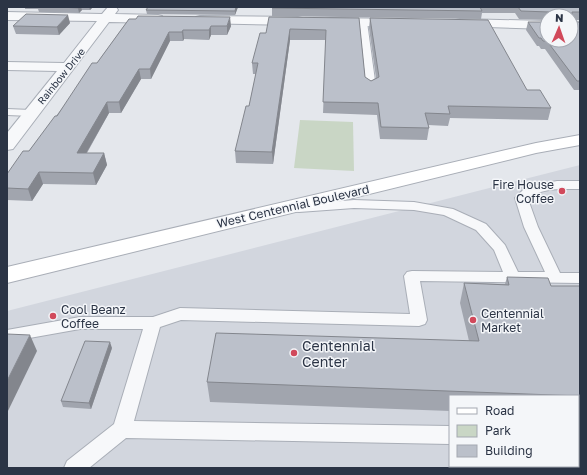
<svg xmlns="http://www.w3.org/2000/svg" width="587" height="475" font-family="'Golos Text',sans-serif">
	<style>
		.built { fill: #d2d6de; fill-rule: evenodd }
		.green { fill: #c9d6c5 }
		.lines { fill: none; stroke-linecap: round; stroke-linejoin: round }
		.service-casing { stroke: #a9aeb7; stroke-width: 2 }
		.minor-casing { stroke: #a9aeb7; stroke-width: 2 }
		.secondary-casing { stroke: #a9aeb7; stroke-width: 2 }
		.service { fill: #f7f8fa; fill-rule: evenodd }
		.minor { fill: #f7f8fa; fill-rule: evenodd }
		.secondary { fill: #fff; fill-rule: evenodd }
		.wall { fill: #a1a5ae }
		.shaded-wall { fill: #83868d }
		.building { fill: #bbc0ca; stroke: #83868d }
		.poi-dot { fill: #d1495b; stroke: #f4f6f9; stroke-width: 1.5 }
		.labels { text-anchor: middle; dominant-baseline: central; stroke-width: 3; stroke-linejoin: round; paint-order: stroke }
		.far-street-label { font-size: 10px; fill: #2b3445; stroke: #f4f6f9 }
		.poi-label { font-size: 12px; fill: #2b3445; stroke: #f4f6f9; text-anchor: start }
		.street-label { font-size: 12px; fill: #2b3445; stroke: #f4f6f9 }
		.near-poi-label { font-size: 14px; fill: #2b3445; stroke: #f4f6f9; text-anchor: start }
	</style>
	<rect width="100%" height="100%" fill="#e4e7ec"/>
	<!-- built -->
	<path class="built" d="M 580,165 L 580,468 L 7,468 L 7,311 ZM 450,396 L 578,396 L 578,466 L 450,466 Z"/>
	<!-- green -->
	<path class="green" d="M 300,120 L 353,122 L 354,171 L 294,168 Z"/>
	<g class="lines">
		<defs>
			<g id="service">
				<path d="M 360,20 L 366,20 L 367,22 L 376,88 L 371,91 L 366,88 L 359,22 Z"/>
				<path d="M 7,109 L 31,110 L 36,113 L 31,116 L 7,115 Z"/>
				<path d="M 557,181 L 580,181 L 580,189 C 563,189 541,187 528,199 L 538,227 L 560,273 L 580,273 L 580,283 L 420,281 L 427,320 L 425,324 L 419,326 L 181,320 L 160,327 L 134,421 L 450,426 L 450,444 L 126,438 L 89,468 L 64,468 L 67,461 L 114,424 L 143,329 L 80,329 L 7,342 L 7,330 L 80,317 L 153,317 L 180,308 L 410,314 L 404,276 L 407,272 L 412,271 L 503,272 L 494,250 L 476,230 L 444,215 L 414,210 L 354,208 L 299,212 L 294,211 L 292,208 L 294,205 L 354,200 L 414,202 L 453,209 L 486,224 L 505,245 L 518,272 L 545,272 L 524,227 L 515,198 L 526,187 Z"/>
				<rect x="578" y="428" width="2" height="18"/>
			</g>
			<g id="minor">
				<path d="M 108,7 L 116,7 L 118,10 L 115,14 L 158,15 L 162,16 L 164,19 L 162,22 L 158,23 L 109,22 L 13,149 L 7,150 L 7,133 L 57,71 L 7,70 L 7,62 L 64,63 L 97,21 L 7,20 L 7,12 L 102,14 Z"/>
				<path d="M 200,16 L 298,17 L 302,18 L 304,21 L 302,24 L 298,25 L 196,23 L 194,20 L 196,17 Z"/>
				<path d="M 330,18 L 400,19 L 404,20 L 406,23 L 404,26 L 400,27 L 326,25 L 324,22 L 326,19 Z"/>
				<path d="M 460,19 L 547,21 L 547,29 L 456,26 L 454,23 L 456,20 Z"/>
			</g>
			<path id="secondary" d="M 580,135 L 580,145 L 536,153 L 7,283 L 7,267 L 536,143 Z"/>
		</defs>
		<!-- service casing -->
		<use href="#service" class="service-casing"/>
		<!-- minor casing -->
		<use href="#minor" class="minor-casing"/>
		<!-- secondary casing -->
		<use href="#secondary" class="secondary-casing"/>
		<!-- service -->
		<use href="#service" class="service"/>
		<!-- minor -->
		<use href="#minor" class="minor"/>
		<!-- secondary -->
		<use href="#secondary" class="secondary"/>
	</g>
	<!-- wall -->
	<g class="wall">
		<path d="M 25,7 L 93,7 L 90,10 L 82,10 L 79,13 L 39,12 L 38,9 L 25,9 Z"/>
		<path d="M 148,7 L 238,7 L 235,15 L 147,14 L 146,10 Z"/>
		<path d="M 272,7 L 580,7 L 580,20 L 572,20 L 572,22 L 580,22 L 580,90 L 574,90 L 545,49 L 541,49 L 539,46 L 537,46 L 526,30 L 528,22 L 547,40 L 571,16 L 547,16 L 547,20 L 519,19 L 515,13 L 482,13 L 481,19 L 272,16 Z"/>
		<path d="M 359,18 L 365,77 L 371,81 L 376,78 L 369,28 L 370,18 L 527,90 L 551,108 L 548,120 L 450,118 L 448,126 L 428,125 L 429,128 L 427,140 L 380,139 L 377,115 L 323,113 L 326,40 L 290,40 L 273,164 L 236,163 L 235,151 L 249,106 L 256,74 L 253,74 L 252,63 L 266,33 Z"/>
		<path d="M 129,19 L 231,26 L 227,35 L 211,35 L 209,40 L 184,39 L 183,41 L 170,41 L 151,79 L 141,79 L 121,113 L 109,113 L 87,153 L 104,153 L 107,165 L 96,185 L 43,184 L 32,201 L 7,200 L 7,174 L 29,151 L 97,63 Z"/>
		<path d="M 70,23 L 59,35 L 16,34 L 13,26 Z"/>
		<path d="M 507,277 L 551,286 L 580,286 L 580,416 L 578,416 L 578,396 L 450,396 L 450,411 L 210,402 L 207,382 L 469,341 L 460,303 L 464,283 L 505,284 Z"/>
		<path d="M 112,348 L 91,409 L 63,407 L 61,401 Z"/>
		<path d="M 532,466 L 578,466 L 580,468 L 532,468 Z"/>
	</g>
	<!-- shaded-wall -->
	<g class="shaded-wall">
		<path d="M 79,7 L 81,7 L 82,10 L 79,13 L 78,8 Z"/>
		<path d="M 89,7 L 93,7 L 90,10 Z"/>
		<path d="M 236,7 L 238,7 L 235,15 L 235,11 Z"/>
		<path d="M 68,15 L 70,23 L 59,35 L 57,27 Z"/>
		<path d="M 230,17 L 231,26 L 227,35 L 227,26 Z"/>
		<path d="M 211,26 L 211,35 L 209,40 L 209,30 Z"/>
		<path d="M 290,29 L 290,40 L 273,164 L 272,152 Z"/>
		<path d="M 183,30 L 184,39 L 183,41 L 182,32 Z"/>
		<path d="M 169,32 L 170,41 L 151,79 L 150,69 Z"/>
		<path d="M 139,69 L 141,79 L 121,113 L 119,102 Z"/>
		<path d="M 107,102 L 109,113 L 80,164 L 77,153 Z"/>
		<path d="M 104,153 L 107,165 L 96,185 L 93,173 Z"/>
		<path d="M 39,172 L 43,184 L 32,201 L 28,189 Z"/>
		<path d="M 30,335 L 37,351 L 7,413 L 7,381 Z"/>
		<path d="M 110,342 L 112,348 L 91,409 L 89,403 Z"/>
	</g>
	<!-- building -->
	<g class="building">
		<path d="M 59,7 L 79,7 L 78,8 Z"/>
		<path d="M 148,7 L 236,7 L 235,11 L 146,10 Z"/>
		<path d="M 272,7 L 480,7 L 482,11 L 272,8 Z"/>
		<path d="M 518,7 L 580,7 L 580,12 L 572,12 L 572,22 L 580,22 L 580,81 L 577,81 L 547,41 L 543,41 L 541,38 L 539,38 L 528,22 L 547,22 L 547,40 L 571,40 L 571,16 L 550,16 L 550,12 L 521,11 Z"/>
		<path d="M 26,14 L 68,15 L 57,27 L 13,26 Z"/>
		<path d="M 138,16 L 230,17 L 227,26 L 211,26 L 209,30 L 183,30 L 182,32 L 169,32 L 150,69 L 139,69 L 119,102 L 107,102 L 77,153 L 104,153 L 93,173 L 39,172 L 28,189 L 7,188 L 7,174 L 23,151 L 29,151 L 55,116 L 57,116 L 92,63 L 97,63 L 129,19 L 136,19 Z"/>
		<path d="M 269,17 L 359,18 L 365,77 L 371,81 L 379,77 L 370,18 L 488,20 L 527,90 L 540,90 L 551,108 L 448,106 L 450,114 L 425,113 L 429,128 L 381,127 L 378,103 L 323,102 L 326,30 L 290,29 L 272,152 L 235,151 L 246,106 L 249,106 L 258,63 L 252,63 L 260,33 L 266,33 Z"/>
		<path d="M 507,277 L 548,278 L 551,286 L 580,286 L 580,396 L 207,382 L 216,333 L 479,341 L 464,283 L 509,285 Z"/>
		<path d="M 7,334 L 30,335 L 7,381 Z"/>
		<path d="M 85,341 L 110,342 L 89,403 L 61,401 Z"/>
		<path d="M 578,446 L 580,446 L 580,468 L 547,468 L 546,466 L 578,466 Z"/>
	</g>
	<!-- markers -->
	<g class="poi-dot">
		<circle cx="562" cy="191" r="4"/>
		<circle cx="53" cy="316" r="4"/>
		<circle cx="473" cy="320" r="4"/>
		<circle cx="294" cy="353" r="4"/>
	</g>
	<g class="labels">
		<!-- far-street labels -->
		<g class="far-street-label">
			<text transform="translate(61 76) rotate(-51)">Rainbow Drive</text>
		</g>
		<!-- poi labels -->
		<g class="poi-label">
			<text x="554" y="184" text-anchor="end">Fire House<tspan x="554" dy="14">Coffee</tspan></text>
			<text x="61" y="309">Cool Beanz<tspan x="61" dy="14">Coffee</tspan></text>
			<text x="481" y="313">Centennial<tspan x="481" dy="14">Market</tspan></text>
		</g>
		<!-- street labels -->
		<g class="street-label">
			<text transform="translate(293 206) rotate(-13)">West Centennial Boulevard</text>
		</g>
		<!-- near-poi labels -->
		<g class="near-poi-label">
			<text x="302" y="345">Centennial<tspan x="302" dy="16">Center</tspan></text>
		</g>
	</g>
	<!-- border -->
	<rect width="587" height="475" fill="none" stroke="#2b3445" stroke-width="16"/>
	<!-- legend -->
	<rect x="449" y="395" width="130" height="72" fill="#f4f6f9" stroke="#a4a8b1"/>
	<rect x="457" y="408" width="20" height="6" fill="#ffffff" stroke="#a4a8b1"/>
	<text x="485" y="415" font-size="12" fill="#2b3445">Road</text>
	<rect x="457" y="425" width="20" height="12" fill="#c9d6c5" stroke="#a4a8b1"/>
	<text x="485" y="435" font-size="12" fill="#2b3445">Park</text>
	<rect x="457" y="445" width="20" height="12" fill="#bbc0ca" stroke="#a4a8b1"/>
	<text x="485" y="455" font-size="12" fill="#2b3445">Building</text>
	<!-- north arrow -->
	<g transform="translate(559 28) rotate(2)"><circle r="19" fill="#f4f6f9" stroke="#a4a8b1"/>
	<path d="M0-3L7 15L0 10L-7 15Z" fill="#d1495b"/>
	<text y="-6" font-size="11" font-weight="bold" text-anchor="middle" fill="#2b3445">N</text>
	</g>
</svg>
